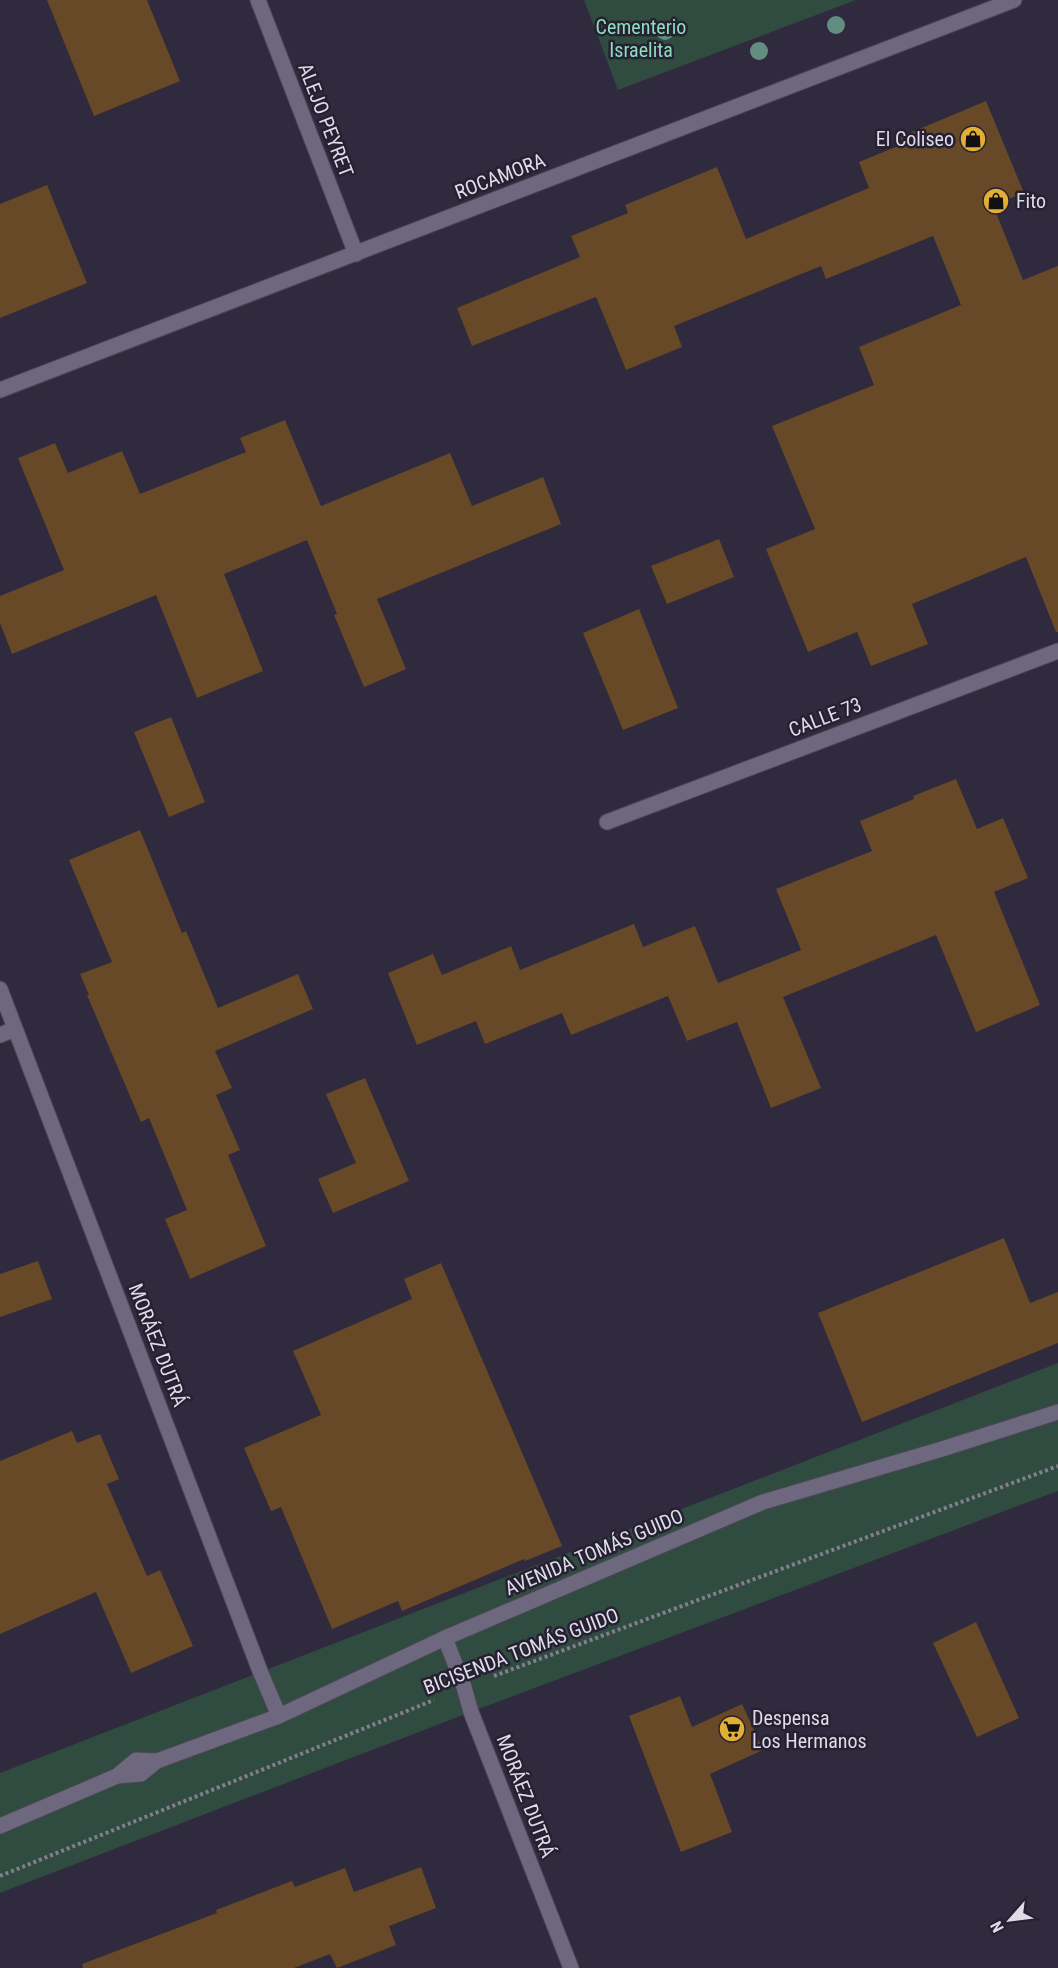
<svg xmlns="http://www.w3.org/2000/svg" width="1058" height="1968" font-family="'Roboto Condensed',sans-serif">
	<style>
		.green { fill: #304b3f }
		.building { fill: #674827 }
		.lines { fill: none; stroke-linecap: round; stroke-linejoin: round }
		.minor-casing { stroke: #4c4756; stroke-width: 17 }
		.secondary-casing { stroke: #4c4756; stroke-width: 17 }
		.path { stroke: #837f8e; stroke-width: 4; stroke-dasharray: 3 3; stroke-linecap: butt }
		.minor { stroke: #6d687d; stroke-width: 15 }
		.secondary { stroke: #6d687d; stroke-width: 15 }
		.tree { fill: #648d82 }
		.labels { text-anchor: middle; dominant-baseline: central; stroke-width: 5; stroke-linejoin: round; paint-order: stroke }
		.park-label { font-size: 20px; fill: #8fdebb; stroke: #262132 }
		.street-label { font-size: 20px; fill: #dfdce8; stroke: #262132 }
		.poi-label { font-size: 20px; fill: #dfdce8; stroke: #262132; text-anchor: start }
	</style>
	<rect width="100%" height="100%" fill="#2f2a3d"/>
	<!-- green -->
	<g class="green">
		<path d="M 584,0 L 856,0 L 618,90 Z"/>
		<path d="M 1058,1363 L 1058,1491 L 471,1712 L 0,1893 L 0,1773 Z"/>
	</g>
	<!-- building -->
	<g class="building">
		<path d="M 47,0 L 147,0 L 180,81 L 94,116 Z"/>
		<path d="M 986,101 L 1024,193 L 993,205 L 1023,280 L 1058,266 L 1058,632 L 1056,632 L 1026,557 L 912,604 L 928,644 L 871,666 L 857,632 L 808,652 L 766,549 L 815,529 L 772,426 L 874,385 L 859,347 L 961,305 L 933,236 L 826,279 L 821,266 L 674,326 L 682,347 L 626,370 L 596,297 L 472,346 L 457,308 L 580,257 L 571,236 L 628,213 L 625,205 L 717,167 L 746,239 L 869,188 L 859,162 L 903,144 L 900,137 Z"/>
		<path d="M 47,185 L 87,283 L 0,318 L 0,204 Z"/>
		<path d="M 285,420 L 321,506 L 450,453 L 472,506 L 543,477 L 561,524 L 377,599 L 406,669 L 364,687 L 334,615 L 337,614 L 307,540 L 224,574 L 263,671 L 197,698 L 156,595 L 12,654 L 0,623 L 0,596 L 64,570 L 18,458 L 55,443 L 68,473 L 122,451 L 140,494 L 246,452 L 240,438 Z"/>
		<path d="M 719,539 L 734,577 L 667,604 L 651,566 Z"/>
		<path d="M 639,609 L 678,708 L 623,730 L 583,633 Z"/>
		<path d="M 171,717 L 205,802 L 169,817 L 134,732 Z"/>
		<path d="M 956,779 L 977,829 L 1003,818 L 1028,878 L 994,892 L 1040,1005 L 976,1032 L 936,935 L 783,997 L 821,1088 L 771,1108 L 737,1022 L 687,1041 L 668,996 L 571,1035 L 562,1013 L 485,1044 L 476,1021 L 417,1045 L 388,973 L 433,954 L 442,975 L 511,946 L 520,970 L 634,924 L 643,947 L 695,926 L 718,983 L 801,950 L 776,889 L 872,851 L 860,821 L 914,799 L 913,796 Z"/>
		<path d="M 140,830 L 182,933 L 186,931 L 218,1008 L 298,974 L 313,1009 L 215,1051 L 232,1088 L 216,1095 L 240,1150 L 228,1155 L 266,1246 L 190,1279 L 165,1219 L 187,1210 L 149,1118 L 141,1122 L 87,995 L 89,995 L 80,974 L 112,962 L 69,860 Z"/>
		<path d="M 365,1078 L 409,1181 L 333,1213 L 318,1179 L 356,1163 L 326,1094 Z"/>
		<path d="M 1004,1238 L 1030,1303 L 1058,1292 L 1058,1343 L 862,1422 L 818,1313 Z"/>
		<path d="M 38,1261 L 52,1299 L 0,1317 L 0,1274 Z"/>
		<path d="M 441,1263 L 562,1546 L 525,1561 L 524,1559 L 402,1611 L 398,1601 L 332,1629 L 281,1507 L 271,1511 L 244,1448 L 321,1415 L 293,1351 L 412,1299 L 404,1279 Z"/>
		<path d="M 72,1431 L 77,1443 L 100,1434 L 119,1479 L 107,1484 L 147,1576 L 160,1570 L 193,1646 L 131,1673 L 96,1592 L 0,1634 L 0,1461 Z"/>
		<path d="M 976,1622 L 1019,1718 L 977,1737 L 933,1643 Z"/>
		<path d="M 680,1696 L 692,1727 L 742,1704 L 763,1750 L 710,1774 L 732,1832 L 681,1852 L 629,1716 Z"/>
		<path d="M 421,1867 L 436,1908 L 389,1926 L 396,1945 L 337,1968 L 330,1954 L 294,1968 L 83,1968 L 82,1964 L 217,1913 L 216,1910 L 292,1881 L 295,1887 L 345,1868 L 354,1892 Z"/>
	</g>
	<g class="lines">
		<defs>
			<g id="minor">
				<path d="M 258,0 L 356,254"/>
				<path d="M 0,390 L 1014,0"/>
				<path d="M 607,822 L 1058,651"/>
				<path d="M 0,989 L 260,1671 L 279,1716"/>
				<path d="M 0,1035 L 15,1029"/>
				<path d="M 445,1638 L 464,1687 L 471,1712 L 571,1968"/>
			</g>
			<g id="secondary">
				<path d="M 117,1776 L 141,1774 L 157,1761 L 279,1716 L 445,1638 L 763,1502 L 942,1449 L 1058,1412"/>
				<path d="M 0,1826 L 117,1776 L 136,1760 L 157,1761"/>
			</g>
		</defs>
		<!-- minor casing -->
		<use href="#minor" class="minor-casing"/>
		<!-- secondary casing -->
		<use href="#secondary" class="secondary-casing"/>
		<!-- path -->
		<g class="path">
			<path d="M 494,1676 L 1058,1466"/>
			<path d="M 0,1876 L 434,1700"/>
		</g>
		<!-- minor -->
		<use href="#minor" class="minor"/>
		<!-- secondary -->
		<use href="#secondary" class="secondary"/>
	</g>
	<!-- trees -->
	<g class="tree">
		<circle cx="836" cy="25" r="9"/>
		<circle cx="665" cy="31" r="9"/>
		<circle cx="759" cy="51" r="9"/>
	</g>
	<!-- icons -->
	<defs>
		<symbol id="shop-disc" viewBox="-11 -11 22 22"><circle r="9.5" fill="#e3ae34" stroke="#262132"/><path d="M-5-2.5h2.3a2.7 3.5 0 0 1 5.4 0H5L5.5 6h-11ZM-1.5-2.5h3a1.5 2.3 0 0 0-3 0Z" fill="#111"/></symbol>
		<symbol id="supermarket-disc" viewBox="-11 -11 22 22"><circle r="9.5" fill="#e3ae34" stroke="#262132"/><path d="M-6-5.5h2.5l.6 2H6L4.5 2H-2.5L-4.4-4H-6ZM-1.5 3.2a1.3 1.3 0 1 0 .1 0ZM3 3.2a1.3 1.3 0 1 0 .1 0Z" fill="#111"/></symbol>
	</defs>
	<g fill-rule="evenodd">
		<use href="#shop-disc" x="958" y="124" width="30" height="30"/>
		<use href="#shop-disc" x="981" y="186" width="30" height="30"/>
		<use href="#supermarket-disc" x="717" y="1714" width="30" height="30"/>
	</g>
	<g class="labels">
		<!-- park labels -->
		<g class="park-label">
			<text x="641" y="27">Cementerio<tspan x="641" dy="23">Israelita</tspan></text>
		</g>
		<!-- street labels -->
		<g class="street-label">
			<text transform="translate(326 120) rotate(69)">ALEJO PEYRET</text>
			<text transform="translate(500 176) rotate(-21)">ROCAMORA</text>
			<text transform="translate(825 717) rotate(-21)">CALLE 73</text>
			<text transform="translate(158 1345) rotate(69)">MORÁEZ DUTRÁ</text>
			<text transform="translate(594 1552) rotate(-23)">AVENIDA TOMÁS GUIDO</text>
			<text transform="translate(521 1651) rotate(-21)">BICISENDA TOMÁS GUIDO</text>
			<text transform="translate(526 1796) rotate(69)">MORÁEZ DUTRÁ</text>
		</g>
		<!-- poi labels -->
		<g class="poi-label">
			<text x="954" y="139" text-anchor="end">El Coliseo</text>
			<text x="1016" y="201">Fito</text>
			<text x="752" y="1718">Despensa<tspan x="752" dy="23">Los Hermanos</tspan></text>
		</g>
	</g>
	<!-- north arrow -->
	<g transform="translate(1010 1920) rotate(242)" stroke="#262132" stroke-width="4.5" paint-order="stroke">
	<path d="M0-4.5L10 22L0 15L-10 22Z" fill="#dfdce8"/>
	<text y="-9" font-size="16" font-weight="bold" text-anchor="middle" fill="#dfdce8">N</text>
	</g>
</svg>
